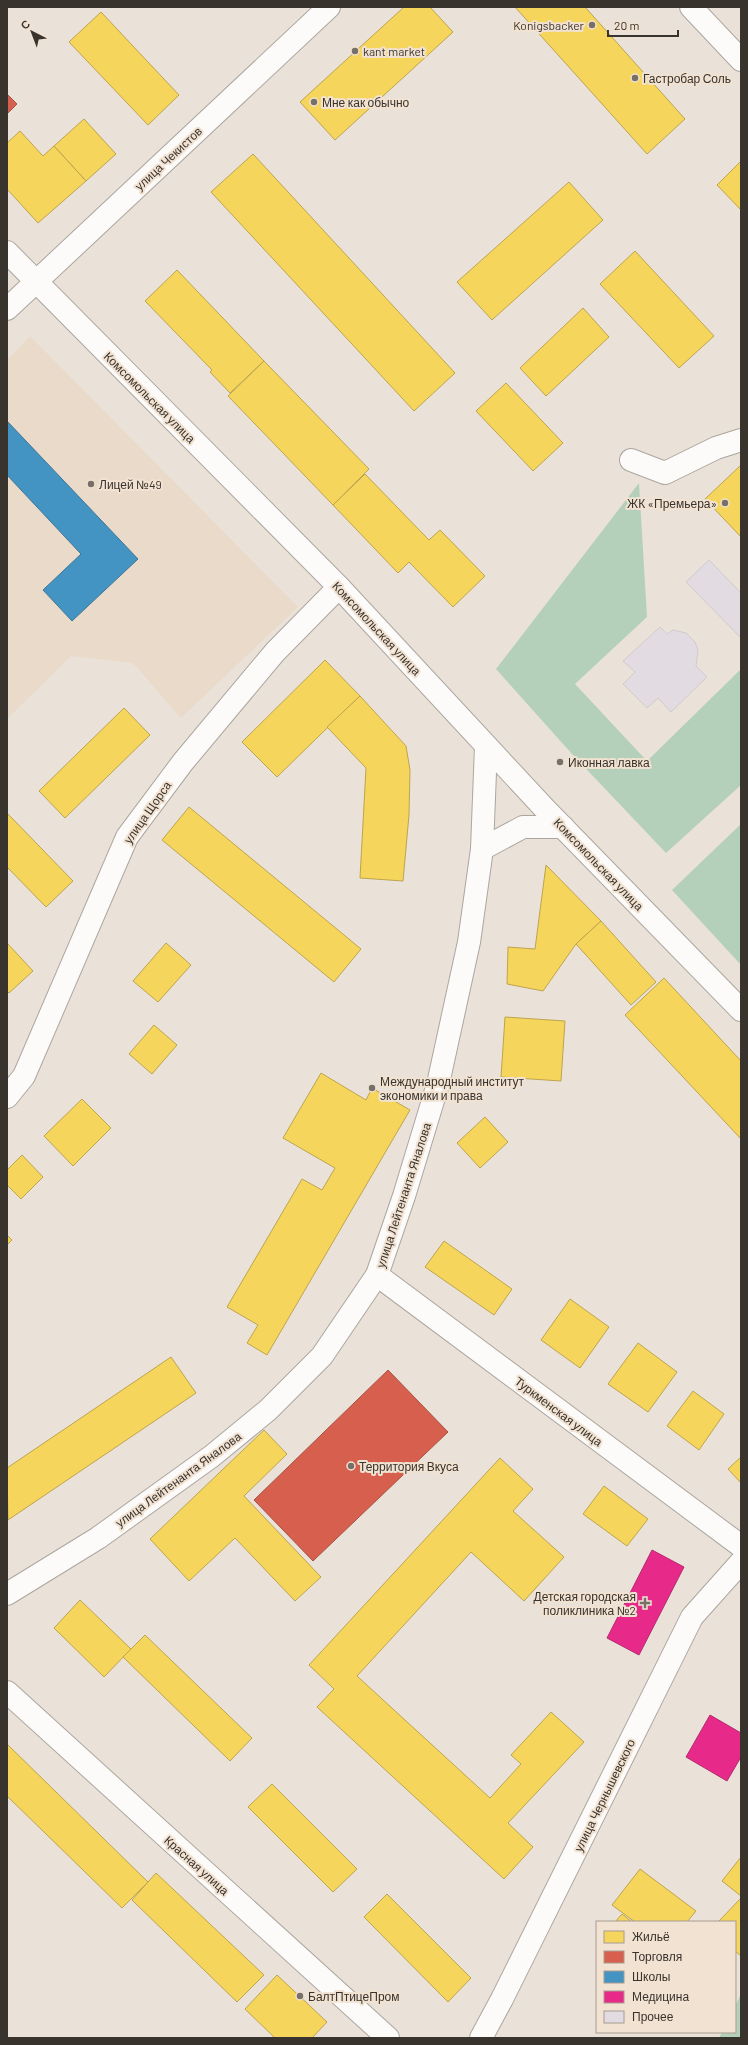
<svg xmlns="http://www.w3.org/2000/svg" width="748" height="2045" font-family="Barlow,sans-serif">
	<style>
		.built { fill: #e9daca }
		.green { fill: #b5d0ba }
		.homes { fill: #f6d55c; stroke: #bda44e }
		.shops { fill: #d6604d; stroke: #a75243 }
		.schools { fill: #4393c3; stroke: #407696 }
		.health { fill: #e7298a; stroke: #b32c6e }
		.building { fill: #e2dce2; stroke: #d0cbcb }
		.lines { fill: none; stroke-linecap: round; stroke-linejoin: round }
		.minor-casing { stroke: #aca69f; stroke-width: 24 }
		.major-casing { stroke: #aca69f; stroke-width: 24 }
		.minor { stroke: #fcfbf9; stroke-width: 22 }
		.major { stroke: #fcfbf9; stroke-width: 22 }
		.poi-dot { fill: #777069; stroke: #f1e2d2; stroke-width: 1.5 }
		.labels { text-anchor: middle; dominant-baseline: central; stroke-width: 4; stroke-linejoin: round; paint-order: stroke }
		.poi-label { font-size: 12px; fill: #39332d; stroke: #f1e2d2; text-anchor: start }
		.street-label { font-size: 12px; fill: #39332d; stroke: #f1e2d2 }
	</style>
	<rect width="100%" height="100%" fill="#eae2d9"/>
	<!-- built -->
	<path class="built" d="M 30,336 L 298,607 L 181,718 L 133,663 L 71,656 L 7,719 L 7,360 Z"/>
	<!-- green -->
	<g class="green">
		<path d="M 639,483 L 647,617 L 575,684 L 647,761 L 741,669 L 741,785 L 666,853 L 572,754 L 496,669 Z"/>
		<path d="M 741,824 L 741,965 L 672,890 Z"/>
		<path d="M 741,1994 L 741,2038 L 719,2038 L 722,2032 L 735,2032 L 735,2006 Z"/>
	</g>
	<!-- homes -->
	<g class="homes">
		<path d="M 404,7 L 430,7 L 453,32 L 335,140 L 300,102 Z"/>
		<path d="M 515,7 L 585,7 L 685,119 L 647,154 Z"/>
		<path d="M 101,12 L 179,95 L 148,125 L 69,42 Z"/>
		<path d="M 84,119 L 116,154 L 86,181 L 54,146 Z"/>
		<path d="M 20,131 L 43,156 L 54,146 L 86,181 L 38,223 L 7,189 L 7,143 Z"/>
		<path d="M 253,154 L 455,373 L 414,411 L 211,192 Z"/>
		<path d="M 741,161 L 741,210 L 717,185 Z"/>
		<path d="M 569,182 L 603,220 L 492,320 L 457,282 Z"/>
		<path d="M 635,251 L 714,336 L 679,368 L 600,284 Z"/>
		<path d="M 177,270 L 264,361 L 230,393 L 210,372 L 212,370 L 145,301 Z"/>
		<path d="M 583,308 L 609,337 L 546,396 L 520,368 Z"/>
		<path d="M 264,361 L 369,469 L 333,505 L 228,396 Z"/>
		<path d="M 506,383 L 563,443 L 533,471 L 476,411 Z"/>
		<path d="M 741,465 L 741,537 L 705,499 Z"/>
		<path d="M 365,474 L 429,540 L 440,530 L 485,576 L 453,607 L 409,562 L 398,573 L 333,505 Z"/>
		<path d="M 325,660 L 360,696 L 277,777 L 242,742 Z"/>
		<path d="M 360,696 L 406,746 L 410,770 L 409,815 L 403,881 L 360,878 L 366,768 L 327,727 Z"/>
		<path d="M 124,708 L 150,735 L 65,818 L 39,791 Z"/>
		<path d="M 189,807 L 361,949 L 334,982 L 162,840 Z"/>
		<path d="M 7,813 L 73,881 L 46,907 L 7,867 Z"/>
		<path d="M 546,865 L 601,921 L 576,944 L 543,991 L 507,984 L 508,947 L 535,949 Z"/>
		<path d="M 601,921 L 656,982 L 631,1005 L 576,944 Z"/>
		<path d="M 7,943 L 33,971 L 9,993 L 7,991 Z"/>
		<path d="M 166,943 L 191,965 L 158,1002 L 133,981 Z"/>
		<path d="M 664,978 L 741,1061 L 741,1139 L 625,1015 Z"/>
		<path d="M 505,1017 L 565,1021 L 561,1081 L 501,1077 Z"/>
		<path d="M 154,1025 L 177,1045 L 152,1074 L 129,1054 Z"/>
		<path d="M 321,1073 L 366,1100 L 372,1088 L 410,1110 L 267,1355 L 247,1343 L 258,1325 L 227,1307 L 302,1179 L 322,1190 L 335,1168 L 283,1138 Z"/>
		<path d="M 82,1099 L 111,1128 L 73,1166 L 44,1136 Z"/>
		<path d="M 485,1117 L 508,1142 L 480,1168 L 457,1143 Z"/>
		<path d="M 22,1155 L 43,1177 L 21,1199 L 7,1185 L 7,1170 Z"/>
		<path d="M 7,1235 L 12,1240 L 7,1245 Z"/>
		<path d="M 444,1241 L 512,1289 L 494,1315 L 425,1267 Z"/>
		<path d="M 570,1299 L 609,1327 L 580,1368 L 541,1340 Z"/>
		<path d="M 638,1343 L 677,1372 L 648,1412 L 608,1384 Z"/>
		<path d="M 171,1357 L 196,1393 L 8,1520 L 7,1468 Z"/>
		<path d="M 693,1391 L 724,1414 L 699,1450 L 667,1426 Z"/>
		<path d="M 264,1430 L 287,1454 L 244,1496 L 321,1577 L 295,1601 L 235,1538 L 189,1581 L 150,1539 Z"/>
		<path d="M 741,1457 L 741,1483 L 728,1469 Z"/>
		<path d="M 500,1458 L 533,1489 L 513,1511 L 564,1557 L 524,1601 L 471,1552 L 357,1676 L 490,1798 L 521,1764 L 511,1755 L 551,1712 L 584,1742 L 508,1823 L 533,1847 L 504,1879 L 317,1707 L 334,1689 L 309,1665 Z"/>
		<path d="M 604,1486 L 648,1519 L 627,1546 L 583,1514 Z"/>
		<path d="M 80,1600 L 131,1649 L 104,1677 L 54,1628 Z"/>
		<path d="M 145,1635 L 252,1738 L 230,1761 L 123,1657 Z"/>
		<path d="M 7,1744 L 148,1882 L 122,1908 L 7,1796 Z"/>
		<path d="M 272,1784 L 357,1869 L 333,1892 L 248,1807 Z"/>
		<path d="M 741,1857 L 741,1896 L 722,1881 Z"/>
		<path d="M 640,1869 L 696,1911 L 687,1922 L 635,1922 L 612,1905 Z"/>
		<path d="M 156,1873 L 264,1975 L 237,2002 L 132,1900 Z"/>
		<path d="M 387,1894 L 471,1978 L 448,2002 L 364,1917 Z"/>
		<path d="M 741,1898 L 741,1956 L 735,1951 L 735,1922 L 718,1922 Z"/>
		<path d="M 622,1914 L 632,1922 L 615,1922 Z"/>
		<path d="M 277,1975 L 327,2022 L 312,2038 L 275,2038 L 245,2009 Z"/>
	</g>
	<!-- shops -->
	<g class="shops">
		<path d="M 7,94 L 17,104 L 7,114 Z"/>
		<path d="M 388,1370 L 448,1432 L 313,1561 L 254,1500 Z"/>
	</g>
	<!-- schools -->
	<path class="schools" d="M 7,421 L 138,559 L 72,621 L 43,590 L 81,554 L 7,475 Z"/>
	<!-- health -->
	<g class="health">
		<path d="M 652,1550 L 684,1567 L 639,1655 L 607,1638 Z"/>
		<path d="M 710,1715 L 741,1733 L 741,1757 L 727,1781 L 686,1757 Z"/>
	</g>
	<!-- building -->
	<g class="building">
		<path d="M 709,560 L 741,593 L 741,638 L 686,582 Z"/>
		<path d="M 660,627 L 667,634 L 673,630 L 686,633 L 695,642 L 698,650 L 696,666 L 707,677 L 671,712 L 658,698 L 647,708 L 623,684 L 635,672 L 623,661 Z"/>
	</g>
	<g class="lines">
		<defs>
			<g id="minor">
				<path d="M 7,309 L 329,7"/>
				<path d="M 631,460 L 665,473 L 716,448 L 741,440"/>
				<path d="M 482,849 L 523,827 L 563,827"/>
				<path d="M 7,1097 L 24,1076 L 127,837 L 183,762 L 275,652 L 339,587"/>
				<path d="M 377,1275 L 741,1546"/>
				<path d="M 7,1594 L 98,1538 L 212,1456 L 268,1410 L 322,1356 L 377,1275 L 404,1196 L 438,1084 L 469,942 L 482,849 L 486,746"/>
				<path d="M 7,1692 L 388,2038"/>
				<path d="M 481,2038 L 502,1999 L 692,1617 L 741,1562"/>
			</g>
			<g id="major">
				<path d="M 691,7 L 741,60"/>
				<path d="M 7,252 L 339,587 L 546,810 L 741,1010"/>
			</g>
		</defs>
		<!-- minor casing -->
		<use href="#minor" class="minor-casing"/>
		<!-- major casing -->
		<use href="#major" class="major-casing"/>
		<!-- minor -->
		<use href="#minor" class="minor"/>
		<!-- major -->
		<use href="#major" class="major"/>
	</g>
	<!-- markers -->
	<g class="poi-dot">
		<circle cx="592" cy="25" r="4"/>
		<circle cx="355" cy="51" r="4"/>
		<circle cx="635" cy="78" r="4"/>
		<circle cx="314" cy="102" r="4"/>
		<circle cx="91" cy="484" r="4"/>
		<circle cx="725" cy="503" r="4"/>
		<circle cx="560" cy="762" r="4"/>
		<circle cx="372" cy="1088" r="4"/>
		<circle cx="351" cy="1466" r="4"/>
		<path d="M643 1597h4v4h4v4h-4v4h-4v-4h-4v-4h4z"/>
		<circle cx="300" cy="1996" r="4"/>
	</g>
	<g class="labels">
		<!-- poi labels -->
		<g class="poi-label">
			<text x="584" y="25" text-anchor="end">Konigsbacker</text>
			<text x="363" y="51">kant market</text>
			<text x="643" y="78">Гастробар Соль</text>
			<text x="322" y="102">Мне как обычно</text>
			<text x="99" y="484">Лицей №49</text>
			<text x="717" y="503" text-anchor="end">ЖК «Премьера»</text>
			<text x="568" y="762">Иконная лавка</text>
			<text x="380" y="1081">Международный институт<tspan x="380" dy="14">экономики и права</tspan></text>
			<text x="359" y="1466">Территория Вкуса</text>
			<text x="636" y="1596" text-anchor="end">Детская городская<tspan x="636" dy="14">поликлиника №2</tspan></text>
			<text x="308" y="1996">БалтПтицеПром</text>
		</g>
		<!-- street labels -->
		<g class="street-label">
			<text transform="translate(168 158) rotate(-43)">улица Чекистов</text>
			<text transform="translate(150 397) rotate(45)">Комсомольская улица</text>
			<text transform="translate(377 628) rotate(47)">Комсомольская улица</text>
			<text transform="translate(147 812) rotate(-55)">улица Щорса</text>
			<text transform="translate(599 864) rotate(46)">Комсомольская улица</text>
			<text transform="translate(403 1195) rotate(-72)">улица Лейтенанта Яналова</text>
			<text transform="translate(559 1411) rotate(37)">Туркменская улица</text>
			<text transform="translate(178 1479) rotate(-36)">улица Лейтенанта Яналова</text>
			<text transform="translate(604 1795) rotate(-64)">улица Чернышевского</text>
			<text transform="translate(197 1865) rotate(42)">Красная улица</text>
		</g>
	</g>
	<!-- border -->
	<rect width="748" height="2045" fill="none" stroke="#39332d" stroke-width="16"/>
	<!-- legend -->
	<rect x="596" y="1921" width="140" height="112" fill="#f1e2d2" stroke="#a79c90"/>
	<rect x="604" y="1931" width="20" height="12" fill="#f6d55c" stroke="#a79c90"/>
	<text x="632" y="1941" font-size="12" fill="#39332d">Жильё</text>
	<rect x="604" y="1951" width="20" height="12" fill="#d6604d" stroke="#a79c90"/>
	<text x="632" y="1961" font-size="12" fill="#39332d">Торговля</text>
	<rect x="604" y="1971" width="20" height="12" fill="#4393c3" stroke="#a79c90"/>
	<text x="632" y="1981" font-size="12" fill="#39332d">Школы</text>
	<rect x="604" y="1991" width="20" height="12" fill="#e7298a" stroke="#a79c90"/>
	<text x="632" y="2001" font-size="12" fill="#39332d">Медицина</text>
	<rect x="604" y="2011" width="20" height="12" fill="#e2dce2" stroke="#a79c90"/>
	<text x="632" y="2021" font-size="12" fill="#39332d">Прочее</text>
	<!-- north arrow -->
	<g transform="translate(32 32) rotate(318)" stroke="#f1e2d2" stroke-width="3" paint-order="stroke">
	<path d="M0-3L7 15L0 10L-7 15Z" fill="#39332d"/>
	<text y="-6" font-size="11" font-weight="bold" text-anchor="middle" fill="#39332d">С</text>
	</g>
	<!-- scale -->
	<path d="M608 30v6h70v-6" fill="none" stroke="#39332d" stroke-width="2"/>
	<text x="614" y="30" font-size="12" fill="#39332d" stroke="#f1e2d2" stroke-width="3" paint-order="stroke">20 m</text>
</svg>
